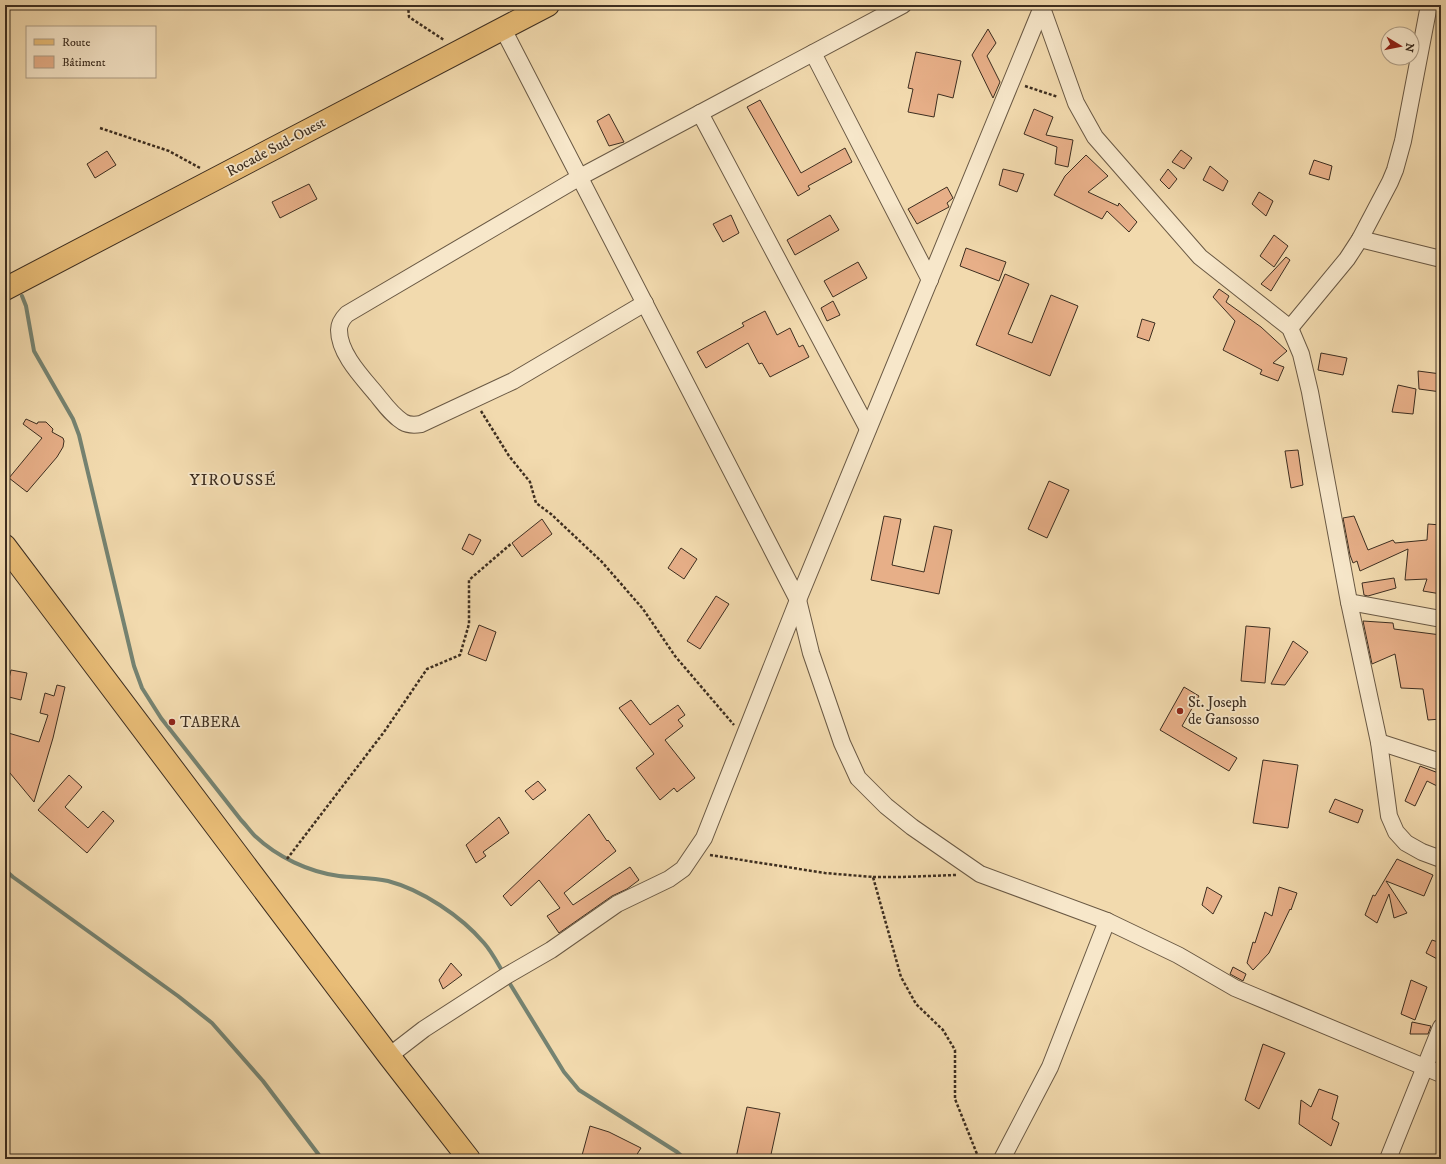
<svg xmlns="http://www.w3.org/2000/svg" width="1446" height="1164" font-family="'IM FELL DW Pica',serif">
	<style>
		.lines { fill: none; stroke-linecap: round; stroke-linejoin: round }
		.stream { stroke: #758372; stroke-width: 4 }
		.building { fill: #e7af88; stroke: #3d2e20 }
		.minor-casing { stroke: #6a5944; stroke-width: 18 }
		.primary-casing { stroke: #3d2e20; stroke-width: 24 }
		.path { stroke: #3d2e20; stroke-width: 2.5; stroke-dasharray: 3 2; stroke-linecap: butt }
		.minor { stroke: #f7e7ca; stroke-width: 16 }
		.primary { stroke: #e9bd77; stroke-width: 22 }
		.poi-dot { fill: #8f2418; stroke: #f7e7ca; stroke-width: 1.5 }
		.labels { text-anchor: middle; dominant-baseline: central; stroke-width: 3.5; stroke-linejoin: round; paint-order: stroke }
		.street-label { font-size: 15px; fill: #3d2e20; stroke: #f7e7ca }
		.poi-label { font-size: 15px; fill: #3d2e20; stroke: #f7e7ca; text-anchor: start }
		.neighbourhood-label { font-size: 16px; letter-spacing: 1px; fill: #3d2e20; stroke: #f7e7ca }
	</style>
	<rect width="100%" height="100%" fill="#f2daae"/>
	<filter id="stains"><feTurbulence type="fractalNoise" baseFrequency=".005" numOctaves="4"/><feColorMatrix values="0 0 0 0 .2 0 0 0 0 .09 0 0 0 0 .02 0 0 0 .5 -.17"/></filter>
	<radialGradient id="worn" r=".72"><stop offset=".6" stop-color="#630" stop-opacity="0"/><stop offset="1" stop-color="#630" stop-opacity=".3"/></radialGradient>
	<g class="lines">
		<!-- stream -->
		<g class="stream">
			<path d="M 5,264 L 7,268"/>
			<path d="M 22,296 L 26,306 L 34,351 L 73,419 L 79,435 L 134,666 L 142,688 L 161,718 L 241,820 C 246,825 250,831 255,836 C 277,857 309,872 339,876 C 355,878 372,877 388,881 C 422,890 461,916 484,943 C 492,952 498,964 504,974"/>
			<path d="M 5,870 L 13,877 L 178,996 L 212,1023 L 263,1081 L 322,1159"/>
			<path d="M 507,979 L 564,1072 L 579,1090 L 677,1152 L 685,1159"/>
		</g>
	</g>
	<!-- building -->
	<g class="building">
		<path d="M 988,29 L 996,43 L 987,56 L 1000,82 L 993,98 L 972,55 Z"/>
		<path d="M 916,52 L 961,61 L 953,98 L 938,94 L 934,117 L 908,112 L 913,89 L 908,88 Z"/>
		<path d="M 760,100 L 801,173 L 845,148 L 852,162 L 808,186 L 810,189 L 798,196 L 747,107 Z"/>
		<path d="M 1034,109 L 1053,117 L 1046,135 L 1073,140 L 1068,167 L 1055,164 L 1057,147 L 1024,134 Z"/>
		<path d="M 609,114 L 624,142 L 609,146 L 597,121 Z"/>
		<path d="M 1181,150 L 1192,158 L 1184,169 L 1172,162 Z"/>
		<path d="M 107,151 L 116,165 L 95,178 L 87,164 Z"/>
		<path d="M 1086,155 L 1108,176 L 1088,192 L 1118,206 L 1119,203 L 1137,222 L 1129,232 L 1107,211 L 1102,219 L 1054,195 L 1065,176 Z"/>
		<path d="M 1314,160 L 1332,166 L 1329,180 L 1309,174 Z"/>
		<path d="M 1210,166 L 1228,181 L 1223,191 L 1203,180 Z"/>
		<path d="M 1003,169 L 1024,174 L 1017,192 L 999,185 Z"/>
		<path d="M 1168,169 L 1177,179 L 1169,189 L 1160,180 Z"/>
		<path d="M 309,184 L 317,199 L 280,218 L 272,202 Z"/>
		<path d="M 947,187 L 953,198 L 947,203 L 949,207 L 917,224 L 908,209 Z"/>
		<path d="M 1259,192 L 1273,201 L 1266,216 L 1252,204 Z"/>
		<path d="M 731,215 L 739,233 L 723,242 L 713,224 Z"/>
		<path d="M 830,215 L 839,230 L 795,255 L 787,240 Z"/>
		<path d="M 1274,235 L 1288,246 L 1274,267 L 1260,256 Z"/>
		<path d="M 966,248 L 1006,262 L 999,281 L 960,266 Z"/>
		<path d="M 1286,257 L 1290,260 L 1271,291 L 1261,284 Z"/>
		<path d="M 858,262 L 867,278 L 833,297 L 824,281 Z"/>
		<path d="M 1005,274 L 1029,284 L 1008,334 L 1032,343 L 1051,295 L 1078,306 L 1050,376 L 976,345 Z"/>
		<path d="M 1219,289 L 1229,296 L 1226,302 L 1261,327 L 1287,351 L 1273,363 L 1284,367 L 1278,381 L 1260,374 L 1262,370 L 1223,350 L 1235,321 L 1213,297 Z"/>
		<path d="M 833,301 L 840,315 L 827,321 L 821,308 Z"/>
		<path d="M 765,311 L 777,335 L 790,328 L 799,347 L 803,345 L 809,357 L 770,377 L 762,363 L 759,364 L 748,343 L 706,368 L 697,352 L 744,326 L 742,323 Z"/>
		<path d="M 1142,319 L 1155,323 L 1149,341 L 1137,337 Z"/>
		<path d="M 1321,353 L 1347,358 L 1343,375 L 1318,370 Z"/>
		<path d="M 1418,371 L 1441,374 L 1441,392 L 1419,389 Z"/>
		<path d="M 1398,385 L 1416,389 L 1413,414 L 1392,412 Z"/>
		<path d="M 26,419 L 37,424 L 38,422 L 46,422 L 53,429 L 52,432 L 63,438 L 64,441 L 63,447 L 57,457 L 27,492 L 9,478 L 42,438 L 23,424 Z"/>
		<path d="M 1298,450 L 1303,485 L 1291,488 L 1285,451 Z"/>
		<path d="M 1049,481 L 1069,490 L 1047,538 L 1028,529 Z"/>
		<path d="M 884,516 L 901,519 L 892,565 L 924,572 L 934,526 L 952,530 L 939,594 L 871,580 Z"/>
		<path d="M 1354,516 L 1368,550 L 1393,540 L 1395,543 L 1427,540 L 1428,524 L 1441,525 L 1441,594 L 1423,591 L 1427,579 L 1405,580 L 1408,549 L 1360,571 L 1357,561 L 1353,563 L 1350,555 L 1343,518 Z"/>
		<path d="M 542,519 L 552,534 L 522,557 L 512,543 Z"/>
		<path d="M 469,534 L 481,540 L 473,555 L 462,549 Z"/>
		<path d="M 681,548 L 697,559 L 684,579 L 668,568 Z"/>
		<path d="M 1394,578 L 1396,588 L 1368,596 L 1364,595 L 1362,583 Z"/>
		<path d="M 716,596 L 729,604 L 700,649 L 687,641 Z"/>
		<path d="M 1363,621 L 1393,623 L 1394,629 L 1441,635 L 1441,719 L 1428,720 L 1423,689 L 1401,688 L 1395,654 L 1372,664 Z"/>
		<path d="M 479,625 L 496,632 L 486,661 L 468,654 Z"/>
		<path d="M 1246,626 L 1270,628 L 1265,683 L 1241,681 Z"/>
		<path d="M 1293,641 L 1308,652 L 1285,685 L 1271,684 Z"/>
		<path d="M 11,670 L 27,673 L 21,700 L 5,696 Z"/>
		<path d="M 57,685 L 65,687 L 53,738 L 34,802 L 5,767 L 5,732 L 39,742 L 48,715 L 40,713 L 45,693 L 54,696 Z"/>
		<path d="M 1184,687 L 1199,696 L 1182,726 L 1237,758 L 1229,771 L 1160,730 Z"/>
		<path d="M 631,700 L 650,725 L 678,705 L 685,715 L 678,720 L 683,726 L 665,740 L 695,778 L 677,792 L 674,788 L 660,800 L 636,768 L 654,754 L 619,708 Z"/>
		<path d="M 1263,760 L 1298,765 L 1288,828 L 1253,823 Z"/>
		<path d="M 1420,766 L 1441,774 L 1441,788 L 1427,781 L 1415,806 L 1405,801 Z"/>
		<path d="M 69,775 L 82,787 L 65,807 L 88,828 L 103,811 L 114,821 L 87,853 L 38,810 Z"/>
		<path d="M 538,781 L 546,790 L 533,800 L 525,791 Z"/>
		<path d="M 1335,799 L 1363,810 L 1358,823 L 1329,812 Z"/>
		<path d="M 589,814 L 607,841 L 608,840 L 616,851 L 564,893 L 573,905 L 630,867 L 639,880 L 627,889 L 612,896 L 559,933 L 547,916 L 560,908 L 539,880 L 511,906 L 503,896 Z"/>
		<path d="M 499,817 L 509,833 L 483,852 L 486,856 L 476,863 L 466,845 Z"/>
		<path d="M 1397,859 L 1433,875 L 1424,896 L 1386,881 L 1407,913 L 1394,918 L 1389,894 L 1377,923 L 1365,915 L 1373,895 L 1375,896 Z"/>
		<path d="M 1207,887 L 1222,896 L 1213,914 L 1202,905 Z"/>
		<path d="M 1279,887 L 1297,893 L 1291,910 L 1290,909 L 1269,953 L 1253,970 L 1247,963 L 1253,942 L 1255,943 L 1265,912 L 1272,916 Z"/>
		<path d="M 1432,940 L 1441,943 L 1441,961 L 1426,953 Z"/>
		<path d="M 451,963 L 462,975 L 443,989 L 439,980 Z"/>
		<path d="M 1233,967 L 1246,974 L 1243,981 L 1230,974 Z"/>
		<path d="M 1411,980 L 1427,987 L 1415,1020 L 1401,1014 Z"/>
		<path d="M 1412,1022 L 1431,1026 L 1428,1034 L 1410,1034 Z"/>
		<path d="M 1263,1044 L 1285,1053 L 1259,1109 L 1245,1100 Z"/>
		<path d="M 1319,1089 L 1338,1096 L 1332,1119 L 1339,1123 L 1331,1146 L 1299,1124 L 1301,1100 L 1311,1107 Z"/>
		<path d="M 747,1107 L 780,1113 L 770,1159 L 736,1158 Z"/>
		<path d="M 590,1126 L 609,1132 L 641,1148 L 634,1159 L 581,1159 Z"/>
	</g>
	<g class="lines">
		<defs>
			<g id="minor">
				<path d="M 1041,5 L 1076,103 L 1095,137 L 1200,257 L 1290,328 L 1301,354 L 1310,392 L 1349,602 L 1379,742 L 1389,816 L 1396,832 L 1406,843 L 1422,852 L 1441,859"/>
				<path d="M 503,29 L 798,600 L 811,653 L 842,743 L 858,778 L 886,806 L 912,827 L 980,874 L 1107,921 L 1178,955 L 1235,988 L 1441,1074"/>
				<path d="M 813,53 L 930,280"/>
				<path d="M 700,113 L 868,429"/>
				<path d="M 1360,239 L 1441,259"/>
				<path d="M 645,303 L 513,381 L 421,424 C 415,425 408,425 403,422 C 392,415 385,405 377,395 C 363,378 339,354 339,330 C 339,324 342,319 347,314 L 580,177 L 903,5"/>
				<path d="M 1290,328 L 1347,259 L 1360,239 L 1390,182 L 1395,170 L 1403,141 L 1429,5"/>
				<path d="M 1349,602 L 1441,619"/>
				<path d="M 1379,742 L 1441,762"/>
				<path d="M 389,1056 L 424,1029 L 506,976 L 551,950 L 617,904 L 669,879 L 683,869 L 704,838 L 798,600 L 1042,7"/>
				<path d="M 1002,1159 L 1050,1067 L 1107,921"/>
				<path d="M 1388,1159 L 1441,1027"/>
			</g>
			<g id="primary">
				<path d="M 5,289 L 548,5"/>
				<path d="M 5,546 L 389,1056 L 469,1159"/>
			</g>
		</defs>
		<!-- minor casing -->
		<use href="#minor" class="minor-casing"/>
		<!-- primary casing -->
		<use href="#primary" class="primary-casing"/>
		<!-- path -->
		<g class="path">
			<path d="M 408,5 L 409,17 L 444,40"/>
			<path d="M 1025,86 L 1058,97"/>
			<path d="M 100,128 L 169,151 L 200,168"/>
			<path d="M 481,411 L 509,456 L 530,482 L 536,503 L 551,514 L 602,562 L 643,609 L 675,656 L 734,725"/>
			<path d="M 710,855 L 825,873 L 873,877 L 901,977 L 916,1004 L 943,1030 L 955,1050 L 955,1099 L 979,1159"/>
			<path d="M 287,859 L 384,732 L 427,669 L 460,655 L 469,624 L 469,580 L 512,543"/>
			<path d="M 873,877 L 902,877 L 956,875"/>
		</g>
		<!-- minor -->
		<use href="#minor" class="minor"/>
		<!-- primary -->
		<use href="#primary" class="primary"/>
	</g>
	<!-- markers -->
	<g class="poi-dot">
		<circle cx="1180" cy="711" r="4"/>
		<circle cx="172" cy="722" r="4"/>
	</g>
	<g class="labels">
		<!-- street labels -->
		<g class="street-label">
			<text transform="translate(276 147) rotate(-28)">Rocade Sud-Ouest</text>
		</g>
		<!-- poi labels -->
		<g class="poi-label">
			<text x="1188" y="702">St. Joseph<tspan x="1188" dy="17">de Gansosso</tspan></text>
			<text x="180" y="722">TABERA</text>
		</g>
		<!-- neighbourhood labels -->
		<g class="neighbourhood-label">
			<text x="233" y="480">YIROUSSÉ</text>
		</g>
	</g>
	<!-- margin -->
	<rect width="1446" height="1164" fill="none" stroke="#f2daae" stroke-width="20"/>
	<rect x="6" y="6" width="1434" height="1152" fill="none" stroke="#3d2e20" stroke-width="2"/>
	<rect x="10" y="10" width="1426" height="1144" fill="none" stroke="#3d2e20"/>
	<!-- legend -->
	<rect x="26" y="26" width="130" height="52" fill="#f7e7ca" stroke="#ad9d86"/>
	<rect x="34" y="39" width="20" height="6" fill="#e9bd77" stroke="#ad9d86"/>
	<text x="62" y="46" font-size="12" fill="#3d2e20">Route</text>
	<rect x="34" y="56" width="20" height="12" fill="#e7af88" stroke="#ad9d86"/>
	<text x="62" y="66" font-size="12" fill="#3d2e20">Bâtiment</text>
	<!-- north arrow -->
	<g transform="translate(1400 46) rotate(100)"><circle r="19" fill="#f7e7ca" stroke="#ad9d86"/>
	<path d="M0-3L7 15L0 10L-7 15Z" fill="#8f2418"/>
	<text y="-6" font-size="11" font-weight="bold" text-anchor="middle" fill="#3d2e20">N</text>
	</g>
	<rect width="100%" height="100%" filter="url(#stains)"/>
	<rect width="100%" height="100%" fill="url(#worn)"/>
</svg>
